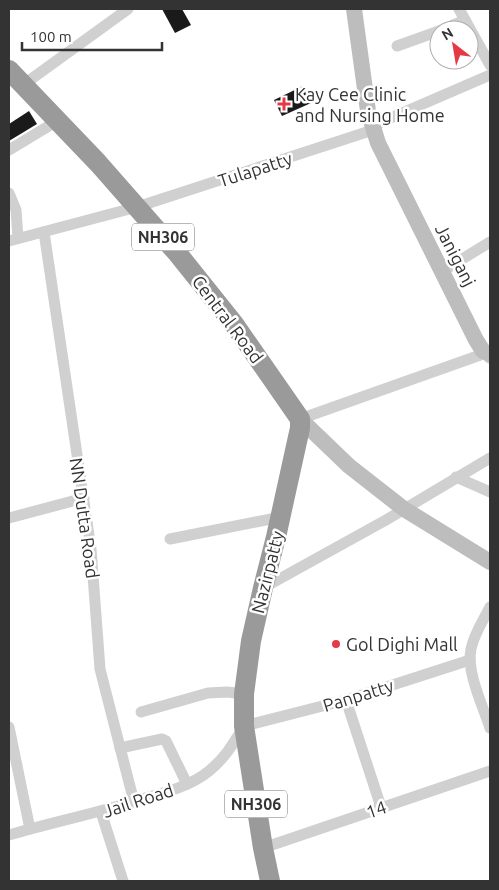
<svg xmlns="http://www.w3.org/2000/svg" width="499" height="890" font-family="Ubuntu,sans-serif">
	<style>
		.building { fill: #1a1a1a }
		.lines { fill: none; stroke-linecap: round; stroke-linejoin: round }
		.street { stroke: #d0d0d0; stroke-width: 11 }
		.secondary { stroke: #bdbdbd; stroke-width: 16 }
		.highway { stroke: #9a9a9a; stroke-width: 20 }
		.poi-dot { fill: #e63946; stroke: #fff; stroke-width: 2 }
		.labels { text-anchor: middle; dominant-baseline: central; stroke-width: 5; stroke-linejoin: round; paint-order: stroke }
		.shield { fill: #fff; stroke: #707070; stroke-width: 1 }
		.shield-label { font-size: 16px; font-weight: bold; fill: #333 }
		.poi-label { font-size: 18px; fill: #333; stroke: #fff; text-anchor: start }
		.street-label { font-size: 18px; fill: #333; stroke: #fff }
	</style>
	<rect width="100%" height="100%" fill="#fff"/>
	<!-- building -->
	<g class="building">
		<path d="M 162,9 L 182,9 L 191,25 L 175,33 Z"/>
		<path d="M 303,86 L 311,103 L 282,116 L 274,100 Z"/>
		<path d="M 29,111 L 37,124 L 9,141 L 9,124 Z"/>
	</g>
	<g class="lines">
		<!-- street -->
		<g class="street">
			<path d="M 459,9 L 490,65"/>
			<path d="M 441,30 L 465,20"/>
			<path d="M 397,46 L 439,31"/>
			<path d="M 23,85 L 128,9"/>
			<path d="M 372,126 L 490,75"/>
			<path d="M 9,150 L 57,121"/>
			<path d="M 9,193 L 16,210 L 18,238"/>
			<path d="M 44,232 L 91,549 L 100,669 L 134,802"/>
			<path d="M 9,241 L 137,207 L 373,130"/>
			<path d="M 441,272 L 490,242"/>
			<path d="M 300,419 L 486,353 L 489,358"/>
			<path d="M 456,477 L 490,492"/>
			<path d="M 9,518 L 84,498"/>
			<path d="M 170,539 L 281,517"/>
			<path d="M 263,588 L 386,520 L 490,458"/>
			<path d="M 490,607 C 483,621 474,634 471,649 C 466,672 483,706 490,728"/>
			<path d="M 346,700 L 381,807"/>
			<path d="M 141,712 L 208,693 L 227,692 L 244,694"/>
			<path d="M 9,727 L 30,829"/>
			<path d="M 120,748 L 162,739 L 166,741 L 187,784"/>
			<path d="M 101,812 L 123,881"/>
			<path d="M 9,835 C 53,822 98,813 142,799 C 164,793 191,786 209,771 C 226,757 233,744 244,726 L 346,700 L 470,660"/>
			<path d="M 263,848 L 490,771"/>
		</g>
		<!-- secondary -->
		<g class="secondary">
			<path d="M 354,9 L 368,111 L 378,143 L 476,340 L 483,351 L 490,354"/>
			<path d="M 300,419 L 349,466 L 404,509 L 490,562"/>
		</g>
		<!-- highway -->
		<path class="highway" d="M 9,70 L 98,163 L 178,254 L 234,324 L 300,419 L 300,428 L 276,537 L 263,588 L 251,641 L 244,694 L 244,726 L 263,848 L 270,881"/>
	</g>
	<!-- markers -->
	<g class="poi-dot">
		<path d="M281.5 96.5h5v5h5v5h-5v5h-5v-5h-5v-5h5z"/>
		<circle cx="336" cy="644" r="5"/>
	</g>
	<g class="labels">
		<!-- shield labels -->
		<g class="shield">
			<rect x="132" y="223.5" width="62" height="27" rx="4"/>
			<rect x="225" y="790.5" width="62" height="27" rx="4"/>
		</g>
		<g class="shield-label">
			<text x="163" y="237">NH306</text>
			<text x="256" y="804">NH306</text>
		</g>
		<!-- poi labels -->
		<g class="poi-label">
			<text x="295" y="94">Kay Cee Clinic<tspan x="295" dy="21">and Nursing Home</tspan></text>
			<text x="346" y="644">Gol Dighi Mall</text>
		</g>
		<!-- street labels -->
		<g class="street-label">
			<text transform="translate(255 169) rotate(-18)">Tulapatty</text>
			<text transform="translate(456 255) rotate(63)">Janiganj</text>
			<text transform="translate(228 319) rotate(53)">Central Road</text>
			<text transform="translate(85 518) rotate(82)">NN Dutta Road</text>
			<text transform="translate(267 572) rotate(-76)">Nazirpatty</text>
			<text transform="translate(358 695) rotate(-17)">Panpatty</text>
			<text transform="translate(138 800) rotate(-18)">Jail Road</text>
			<text transform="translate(376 809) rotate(-19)">14</text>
		</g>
	</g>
	<!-- border -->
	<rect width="499" height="890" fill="none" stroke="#333333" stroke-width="20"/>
	<!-- north arrow -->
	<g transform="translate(454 45) rotate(329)"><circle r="24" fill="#ffffff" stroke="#adadad"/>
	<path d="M0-4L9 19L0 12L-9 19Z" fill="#e63946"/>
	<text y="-8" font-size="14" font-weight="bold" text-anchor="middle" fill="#333333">N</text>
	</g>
	<!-- scale -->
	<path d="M22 42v8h140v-8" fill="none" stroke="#333333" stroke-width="2.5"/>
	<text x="30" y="42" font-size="15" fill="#333333" stroke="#ffffff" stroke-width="4" paint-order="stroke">100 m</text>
</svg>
